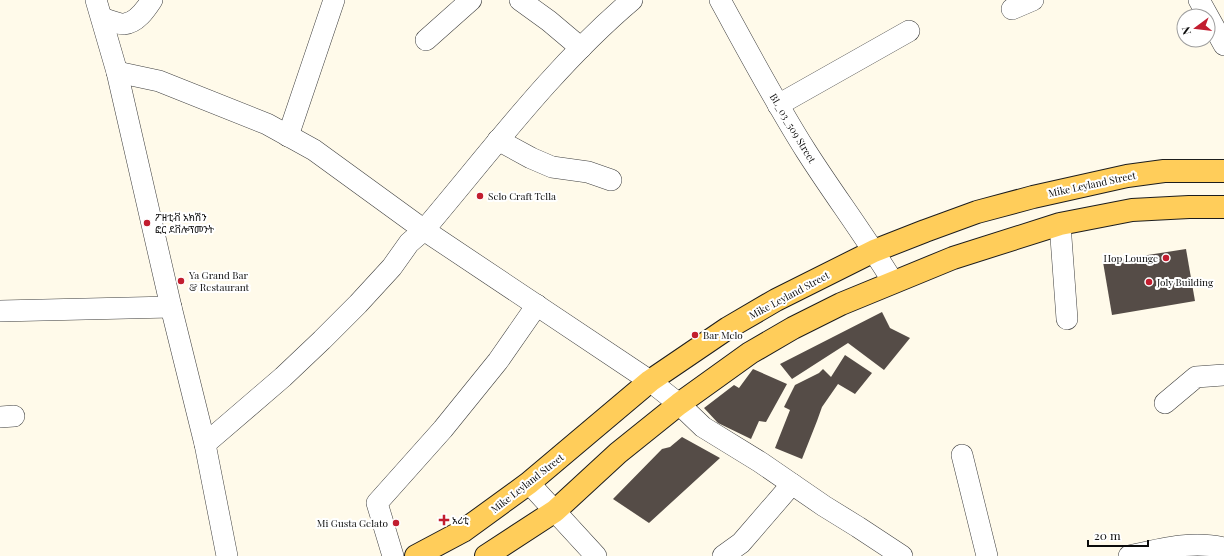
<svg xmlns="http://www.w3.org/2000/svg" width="1224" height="556" font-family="'Playfair Display','Noto Sans Ethiopic',serif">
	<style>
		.building { fill: #554c47 }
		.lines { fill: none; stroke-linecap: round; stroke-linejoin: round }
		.minor-casing { stroke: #3f3f3f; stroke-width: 22 }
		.major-casing { stroke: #1d1d1d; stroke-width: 24 }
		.minor { stroke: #fff; stroke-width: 21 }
		.major { stroke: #ffcd5a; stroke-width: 22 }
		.poi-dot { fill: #c21d2f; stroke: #fff; stroke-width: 1.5 }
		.labels { text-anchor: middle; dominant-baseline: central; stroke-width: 4; stroke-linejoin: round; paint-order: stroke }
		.street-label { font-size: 10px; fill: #0c0c0c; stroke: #fff }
		.poi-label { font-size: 10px; fill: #0c0c0c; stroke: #fff; text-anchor: start }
	</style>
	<rect width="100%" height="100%" fill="#fffaea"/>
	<!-- building -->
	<g class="building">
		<path d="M 1186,249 L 1195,301 L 1112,315 L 1103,262 Z"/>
		<path d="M 882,312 L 890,328 L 910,338 L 884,370 L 848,343 L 792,379 L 780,364 Z"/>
		<path d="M 845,355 L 872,373 L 855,394 L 838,384 L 822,407 L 817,421 L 797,412 L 817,421 L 802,459 L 775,448 L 790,410 L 784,407 L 795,385 L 819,373 L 823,369 L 831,377 Z"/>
		<path d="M 753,369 L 787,384 L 766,422 L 759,421 L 751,439 L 718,423 L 704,408 L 734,385 L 739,388 Z"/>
		<path d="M 682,437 L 720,458 L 649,523 L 613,499 L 662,449 L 670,447 Z"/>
	</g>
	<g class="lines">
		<defs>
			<g id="minor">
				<path d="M 96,0 L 117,72 L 171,307 L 205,444 L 227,556"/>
				<path d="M 520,0 L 549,21 L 581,48"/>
				<path d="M 720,0 C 748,51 775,102 806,151 C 834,195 866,237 893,282"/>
				<path d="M 1199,0 L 1224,45"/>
				<path d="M 1012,9 L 1033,0"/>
				<path d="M 102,18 C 109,20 117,24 124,24 C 137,23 146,9 152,0"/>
				<path d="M 426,40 L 471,0"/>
				<path d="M 117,72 L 159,81 L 267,124 L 314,150 L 424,230 L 650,381 L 679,404 L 703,427 L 760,462 L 824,506 L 858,527 L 902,556"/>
				<path d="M 778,105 L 909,31"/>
				<path d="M 288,136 L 334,0"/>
				<path d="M 498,140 L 531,158 L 552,167 L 588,172 L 611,180"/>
				<path d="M 1060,224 L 1067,319"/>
				<path d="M 0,311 L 171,307"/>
				<path d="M 1165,403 L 1196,377 L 1224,375"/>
				<path d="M 0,417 L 14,416"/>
				<path d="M 205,444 L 283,377 L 322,340 L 358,304 L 392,267 L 409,243 L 424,230 C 491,151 553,67 632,0"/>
				<path d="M 962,455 L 987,556"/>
				<path d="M 529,483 L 596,556"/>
				<path d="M 393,556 L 377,503 L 443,429 L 498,361 L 537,305"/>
				<path d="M 723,556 L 741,543 L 792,484"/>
				<path d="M 1129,556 C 1160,549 1193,540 1224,548"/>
			</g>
			<g id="major">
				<path d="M 416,556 L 463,531 L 529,483 L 650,381 L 728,328 L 776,300 L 874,251 L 925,231 L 977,212 L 1033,197 L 1127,176 L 1164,171 L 1224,171"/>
				<path d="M 486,556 L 555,511 L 618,453 L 679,404 L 750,353 L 793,328 L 841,304 L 953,258 L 1060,224 L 1132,210 L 1189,207 L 1224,207"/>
			</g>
		</defs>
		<!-- minor casing -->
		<use href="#minor" class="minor-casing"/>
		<!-- major casing -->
		<use href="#major" class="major-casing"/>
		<!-- minor -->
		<use href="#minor" class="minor"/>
		<!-- major -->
		<use href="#major" class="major"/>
	</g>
	<!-- markers -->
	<g class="poi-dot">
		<circle cx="480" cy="196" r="4"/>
		<circle cx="147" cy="223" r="4"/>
		<circle cx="1166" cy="258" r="4"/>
		<circle cx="181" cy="281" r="4"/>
		<circle cx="1149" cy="282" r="4"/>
		<circle cx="695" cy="335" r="4"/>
		<path d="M442 514h4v4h4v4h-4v4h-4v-4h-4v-4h4z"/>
		<circle cx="396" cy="523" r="4"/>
	</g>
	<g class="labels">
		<!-- street labels -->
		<g class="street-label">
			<text transform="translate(793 128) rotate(59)">BL_03_509 Street</text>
			<text transform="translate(1092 184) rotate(-12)">Mike Leyland Street</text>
			<text transform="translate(789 295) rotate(-28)">Mike Leyland Street</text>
			<text transform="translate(527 483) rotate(-38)">Mike Leyland Street</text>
		</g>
		<!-- poi labels -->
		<g class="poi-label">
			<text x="488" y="196">Selo Craft Tella</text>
			<text x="155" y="217">ፖዘቲቭ አክሽን<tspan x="155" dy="12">ፎር ደቨሎፕመንት</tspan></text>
			<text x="1158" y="258" text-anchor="end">Hop Lounge</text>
			<text x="189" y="275">Ya Grand Bar<tspan x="189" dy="12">&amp; Restaurant</tspan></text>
			<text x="1157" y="282">Joly Building</text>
			<text x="703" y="335">Bar Melo</text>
			<text x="452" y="520">አሪቲ</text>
			<text x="388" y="523" text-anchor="end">Mi Gusta Gelato</text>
		</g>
	</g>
	<!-- north arrow -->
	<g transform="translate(1196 28) rotate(255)"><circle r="19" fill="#ffffff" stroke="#9e9e9e"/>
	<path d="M0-3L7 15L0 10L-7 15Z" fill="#c21d2f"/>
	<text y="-6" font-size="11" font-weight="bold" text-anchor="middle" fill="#0c0c0c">N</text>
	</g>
	<!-- scale -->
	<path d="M1088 540v6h60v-6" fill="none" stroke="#0c0c0c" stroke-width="2"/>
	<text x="1094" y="540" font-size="12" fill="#0c0c0c" stroke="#ffffff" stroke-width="3" paint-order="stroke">20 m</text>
</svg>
